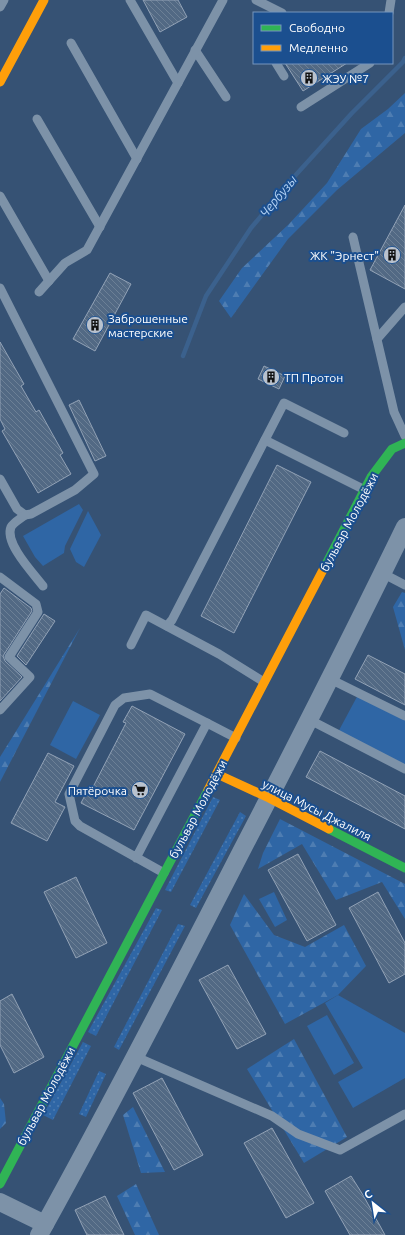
<svg xmlns="http://www.w3.org/2000/svg" width="405" height="1235" font-family="Ubuntu,sans-serif">
	<style>
		.grass { fill: url(#grass-dots) }
		.forest { fill: url(#forest-firs) }
		.park { fill: #2f66a5 }
		.lines { fill: none; stroke-linecap: round; stroke-linejoin: round }
		.stream { stroke: #3b618d; stroke-width: 4.5 }
		.building { fill: url(#building-back-hatch); stroke: #92a2b6 }
		.lane { stroke: #7d92a8; stroke-width: 9 }
		.street { stroke: #7d92a8; stroke-width: 18 }
		.fast { stroke: #30b455; stroke-width: 9 }
		.slow { stroke: #ff9f0a; stroke-width: 9 }
		.labels { text-anchor: middle; dominant-baseline: central; stroke-width: 4; stroke-linejoin: round; paint-order: stroke }
		.poi-label { font-size: 12px; fill: #fff; stroke: #1b4f8f; text-anchor: start }
		.street-label { font-size: 12px; fill: #fff; stroke: #1b4f8f }
		.water-label { font-size: 13px; font-style: italic; fill: #b5d3f5; stroke: #1b4f8f }
	</style>
	<defs>
		<pattern id="grass-dots" width="8" height="8" patternUnits="userSpaceOnUse"><rect width="8" height="8" fill="#2f66a5"/><path d="M2 2h.1M6 6h.1" fill="none" stroke="#4e7db2" stroke-width="1.8" stroke-linecap="round"/></pattern>
		<pattern id="forest-firs" width="22" height="20" patternUnits="userSpaceOnUse"><rect width="22" height="20" fill="#2f66a5"/><path d="M5 1l3.5 6h-7zM16 11l3.5 6h-7z" fill="#4e7db2"/></pattern>
		<pattern id="building-back-hatch" width="6" height="6" patternUnits="userSpaceOnUse"><rect width="6" height="6" fill="#526984"/><path d="M-1 5l2 2M0 0l6 6M5-1l2 2" fill="none" stroke="#6c8096"/></pattern>
	</defs>
	<rect width="100%" height="100%" fill="#365274"/>
	<!-- grass -->
	<g class="grass">
		<path d="M 213,797 L 220,800 L 171,892 L 165,890 Z"/>
		<path d="M 240,812 L 246,816 L 196,908 L 190,905 Z"/>
		<path d="M 156,908 L 162,910 L 96,1036 L 88,1032 Z"/>
		<path d="M 178,924 L 185,926 L 119,1050 L 114,1047 Z"/>
		<path d="M 83,1042 L 91,1046 L 53,1120 L 43,1115 Z"/>
		<path d="M 99,1071 L 106,1074 L 86,1117 L 79,1114 Z"/>
	</g>
	<!-- forest -->
	<g class="forest">
		<path d="M 405,93 L 405,133 L 337,190 L 288,239 L 231,318 L 219,301 L 242,268 L 289,224 L 327,183 L 361,129 L 388,109 Z"/>
		<path d="M 402,592 L 405,593 L 405,650 L 393,607 Z"/>
		<path d="M 80,628 L 0,782 L 0,757 Z"/>
		<path d="M 280,819 L 405,884 L 405,919 L 382,882 L 336,900 L 302,844 L 258,869 L 263,853 Z"/>
		<path d="M 274,892 L 287,920 L 275,927 L 259,899 Z"/>
		<path d="M 244,894 L 274,935 L 305,947 L 344,925 L 366,966 L 338,995 L 285,1024 L 230,925 Z"/>
		<path d="M 294,1039 L 347,1137 L 304,1163 L 247,1069 Z"/>
		<path d="M 0,1098 L 4,1104 L 6,1123 L 0,1129 Z"/>
		<path d="M 133,1107 L 165,1172 L 141,1173 L 123,1115 Z"/>
		<path d="M 136,1184 L 159,1235 L 135,1235 L 117,1196 Z"/>
	</g>
	<!-- park -->
	<g class="park">
		<path d="M 79,504 L 83,510 L 65,546 L 64,553 L 43,566 L 35,557 L 23,536 Z"/>
		<path d="M 88,511 L 101,535 L 84,567 L 76,562 L 70,549 Z"/>
		<path d="M 359,693 L 405,716 L 405,769 L 337,734 Z"/>
		<path d="M 73,701 L 100,715 L 76,759 L 50,745 Z"/>
		<path d="M 338,995 L 405,1033 L 405,1078 L 353,1108 L 338,1082 L 363,1068 L 325,1003 Z"/>
		<path d="M 327,1015 L 354,1063 L 334,1075 L 307,1026 Z"/>
	</g>
	<g class="lines">
		<!-- stream -->
		<path class="stream" d="M 183,356 L 206,296 L 251,228 L 293,178 L 352,113 L 403,62 L 405,58"/>
	</g>
	<!-- building -->
	<g class="building">
		<path d="M 143,0 L 178,0 L 187,17 L 160,32 Z"/>
		<path d="M 285,63 L 347,63 L 303,91 Z"/>
		<path d="M 405,205 L 405,289 L 370,270 Z"/>
		<path d="M 110,273 L 131,284 L 95,351 L 73,339 Z"/>
		<path d="M 0,342 L 24,384 L 21,386 L 36,412 L 39,410 L 63,453 L 60,455 L 71,474 L 38,493 L 2,431 L 5,429 L 0,419 Z"/>
		<path d="M 264,366 L 285,376 L 279,389 L 258,379 Z"/>
		<path d="M 79,400 L 106,456 L 95,461 L 69,405 Z"/>
		<path d="M 277,465 L 311,482 L 234,633 L 201,616 Z"/>
		<path d="M 4,588 L 31,608 L 32,611 L 3,656 L 5,661 L 22,677 L 0,701 L 0,594 Z"/>
		<path d="M 44,614 L 55,621 L 26,665 L 17,656 Z"/>
		<path d="M 368,655 L 405,674 L 405,705 L 355,679 Z"/>
		<path d="M 132,706 L 185,734 L 134,830 L 81,803 L 90,786 L 93,787 L 126,723 L 123,722 Z"/>
		<path d="M 320,751 L 405,796 L 405,829 L 306,777 Z"/>
		<path d="M 48,753 L 74,766 L 55,802 L 65,807 L 47,841 L 11,823 Z"/>
		<path d="M 298,854 L 336,925 L 307,941 L 268,870 Z"/>
		<path d="M 76,877 L 107,943 L 76,958 L 44,892 Z"/>
		<path d="M 378,892 L 405,943 L 405,974 L 389,983 L 349,908 Z"/>
		<path d="M 228,965 L 266,1034 L 237,1049 L 199,980 Z"/>
		<path d="M 12,994 L 44,1057 L 14,1073 L 0,1045 L 0,1001 Z"/>
		<path d="M 162,1078 L 203,1155 L 174,1170 L 133,1093 Z"/>
		<path d="M 272,1128 L 314,1203 L 286,1218 L 244,1143 Z"/>
		<path d="M 351,1176 L 363,1195 L 385,1235 L 350,1235 L 325,1191 Z"/>
		<path d="M 105,1196 L 124,1235 L 87,1235 L 82,1225 L 75,1210 Z"/>
	</g>
	<g class="lines">
		<!-- lane -->
		<g class="lane">
			<path d="M 130,0 L 178,83"/>
			<path d="M 256,0 L 282,13"/>
			<path d="M 0,7 L 4,0"/>
			<path d="M 389,13 L 391,0"/>
			<path d="M 71,43 L 137,159"/>
			<path d="M 195,50 L 226,97"/>
			<path d="M 276,63 L 284,76"/>
			<path d="M 301,107 L 370,63"/>
			<path d="M 37,119 L 100,227"/>
			<path d="M 0,196 L 49,281"/>
			<path d="M 353,237 L 394,412 L 405,436"/>
			<path d="M 0,288 L 94,474 L 75,490 L 31,514 L 25,515 L 17,509 L 0,479"/>
			<path d="M 39,292 L 65,263 L 87,250 L 223,0"/>
			<path d="M 377,339 L 405,307"/>
			<path d="M 265,440 L 365,490"/>
			<path d="M 25,515 C 20,519 14,522 11,527 C 4,543 34,574 43,586"/>
			<path d="M 382,573 L 405,585"/>
			<path d="M 0,577 L 36,604 L 38,612 L 9,657 L 30,677 L 0,710"/>
			<path d="M 167,626 L 172,620 L 284,403 L 344,433"/>
			<path d="M 131,645 L 146,615 L 219,654 L 264,682"/>
			<path d="M 330,679 L 405,716"/>
			<path d="M 310,720 L 405,769"/>
			<path d="M 207,723 L 236,738"/>
			<path d="M 136,858 L 207,723 L 150,694 L 124,698 L 115,705 L 69,794 L 75,821 L 80,826 L 164,873"/>
			<path d="M 136,1057 L 272,1116 L 298,1134 L 340,1150 L 405,1114"/>
		</g>
		<!-- street -->
		<g class="street">
			<path d="M 0,1202 L 45,1224"/>
			<path d="M 39,1235 C 109,1109 175,981 241,852 C 297,744 352,636 405,527"/>
		</g>
		<!-- fast -->
		<g class="fast">
			<path d="M 324,568 L 371,477 L 392,449 L 405,443"/>
			<path d="M 329,829 L 405,868"/>
			<path d="M 0,1184 L 208,790"/>
		</g>
		<!-- slow -->
		<g class="slow">
			<path d="M 0,82 L 44,0"/>
			<path d="M 217,774 L 269,798 L 329,829"/>
			<path d="M 208,790 L 324,568"/>
		</g>
	</g>
	<!-- icons -->
	<defs>
		<symbol id="building-disc" viewBox="-11 -11 22 22"><circle r="9.5" fill="#b9c2ce" stroke="#1b4f8f"/><path d="M-4-6H4V6H1V3H-1V6H-4ZM-2.5-4.3h1.7v1.8h-1.7ZM.8-4.3h1.7v1.8H.8ZM-2.5-1h1.7V.8h-1.7ZM.8-1h1.7V.8H.8Z" fill="#111"/></symbol>
		<symbol id="supermarket-disc" viewBox="-11 -11 22 22"><circle r="9.5" fill="#b9c2ce" stroke="#1b4f8f"/><path d="M-6-5.5h2.5l.6 2H6L4.5 2H-2.5L-4.4-4H-6ZM-1.5 3.2a1.3 1.3 0 1 0 .1 0ZM3 3.2a1.3 1.3 0 1 0 .1 0Z" fill="#111"/></symbol>
	</defs>
	<g fill-rule="evenodd">
		<use href="#building-disc" x="299" y="68" width="20" height="20"/>
		<use href="#building-disc" x="382" y="245" width="20" height="20"/>
		<use href="#building-disc" x="85" y="315" width="20" height="20"/>
		<use href="#building-disc" x="261" y="367" width="20" height="20"/>
		<use href="#supermarket-disc" x="130" y="780" width="20" height="20"/>
	</g>
	<g class="labels">
		<!-- poi labels -->
		<g class="poi-label">
			<text x="322" y="78">ЖЭУ №7</text>
			<text x="379" y="255" text-anchor="end">ЖК "Эрнест"</text>
			<text x="108" y="318">Заброшенные<tspan x="108" dy="14">мастерские</tspan></text>
			<text x="284" y="377">ТП Протон</text>
			<text x="127" y="790" text-anchor="end">Пятёрочка</text>
		</g>
		<!-- street labels -->
		<g class="street-label">
			<text transform="translate(349 522) rotate(-62)">бульвар Молодёжи</text>
			<text transform="translate(198 809) rotate(-62)">бульвар Молодёжи</text>
			<text transform="translate(317 810) rotate(27)">улица Мусы Джалиля</text>
			<text transform="translate(46 1096) rotate(-62)">бульвар Молодёжи</text>
		</g>
		<!-- water labels -->
		<g class="water-label">
			<text transform="translate(278 196) rotate(-50)">Чербузы</text>
		</g>
	</g>
	<!-- legend -->
	<rect x="253" y="12" width="140" height="52" fill="#1b4f8f" stroke="#7695bc"/>
	<rect x="261" y="25" width="20" height="6" fill="#30b455" stroke="#7695bc"/>
	<text x="289" y="32" font-size="12" fill="#ffffff">Свободно</text>
	<rect x="261" y="45" width="20" height="6" fill="#ff9f0a" stroke="#7695bc"/>
	<text x="289" y="52" font-size="12" fill="#ffffff">Медленно</text>
	<!-- north arrow -->
	<g transform="translate(373 1203) rotate(330)" stroke="#1b4f8f" stroke-width="3" paint-order="stroke">
	<path d="M0-3L7 15L0 10L-7 15Z" fill="#ffffff"/>
	<text y="-6" font-size="11" font-weight="bold" text-anchor="middle" fill="#ffffff">С</text>
	</g>
</svg>
